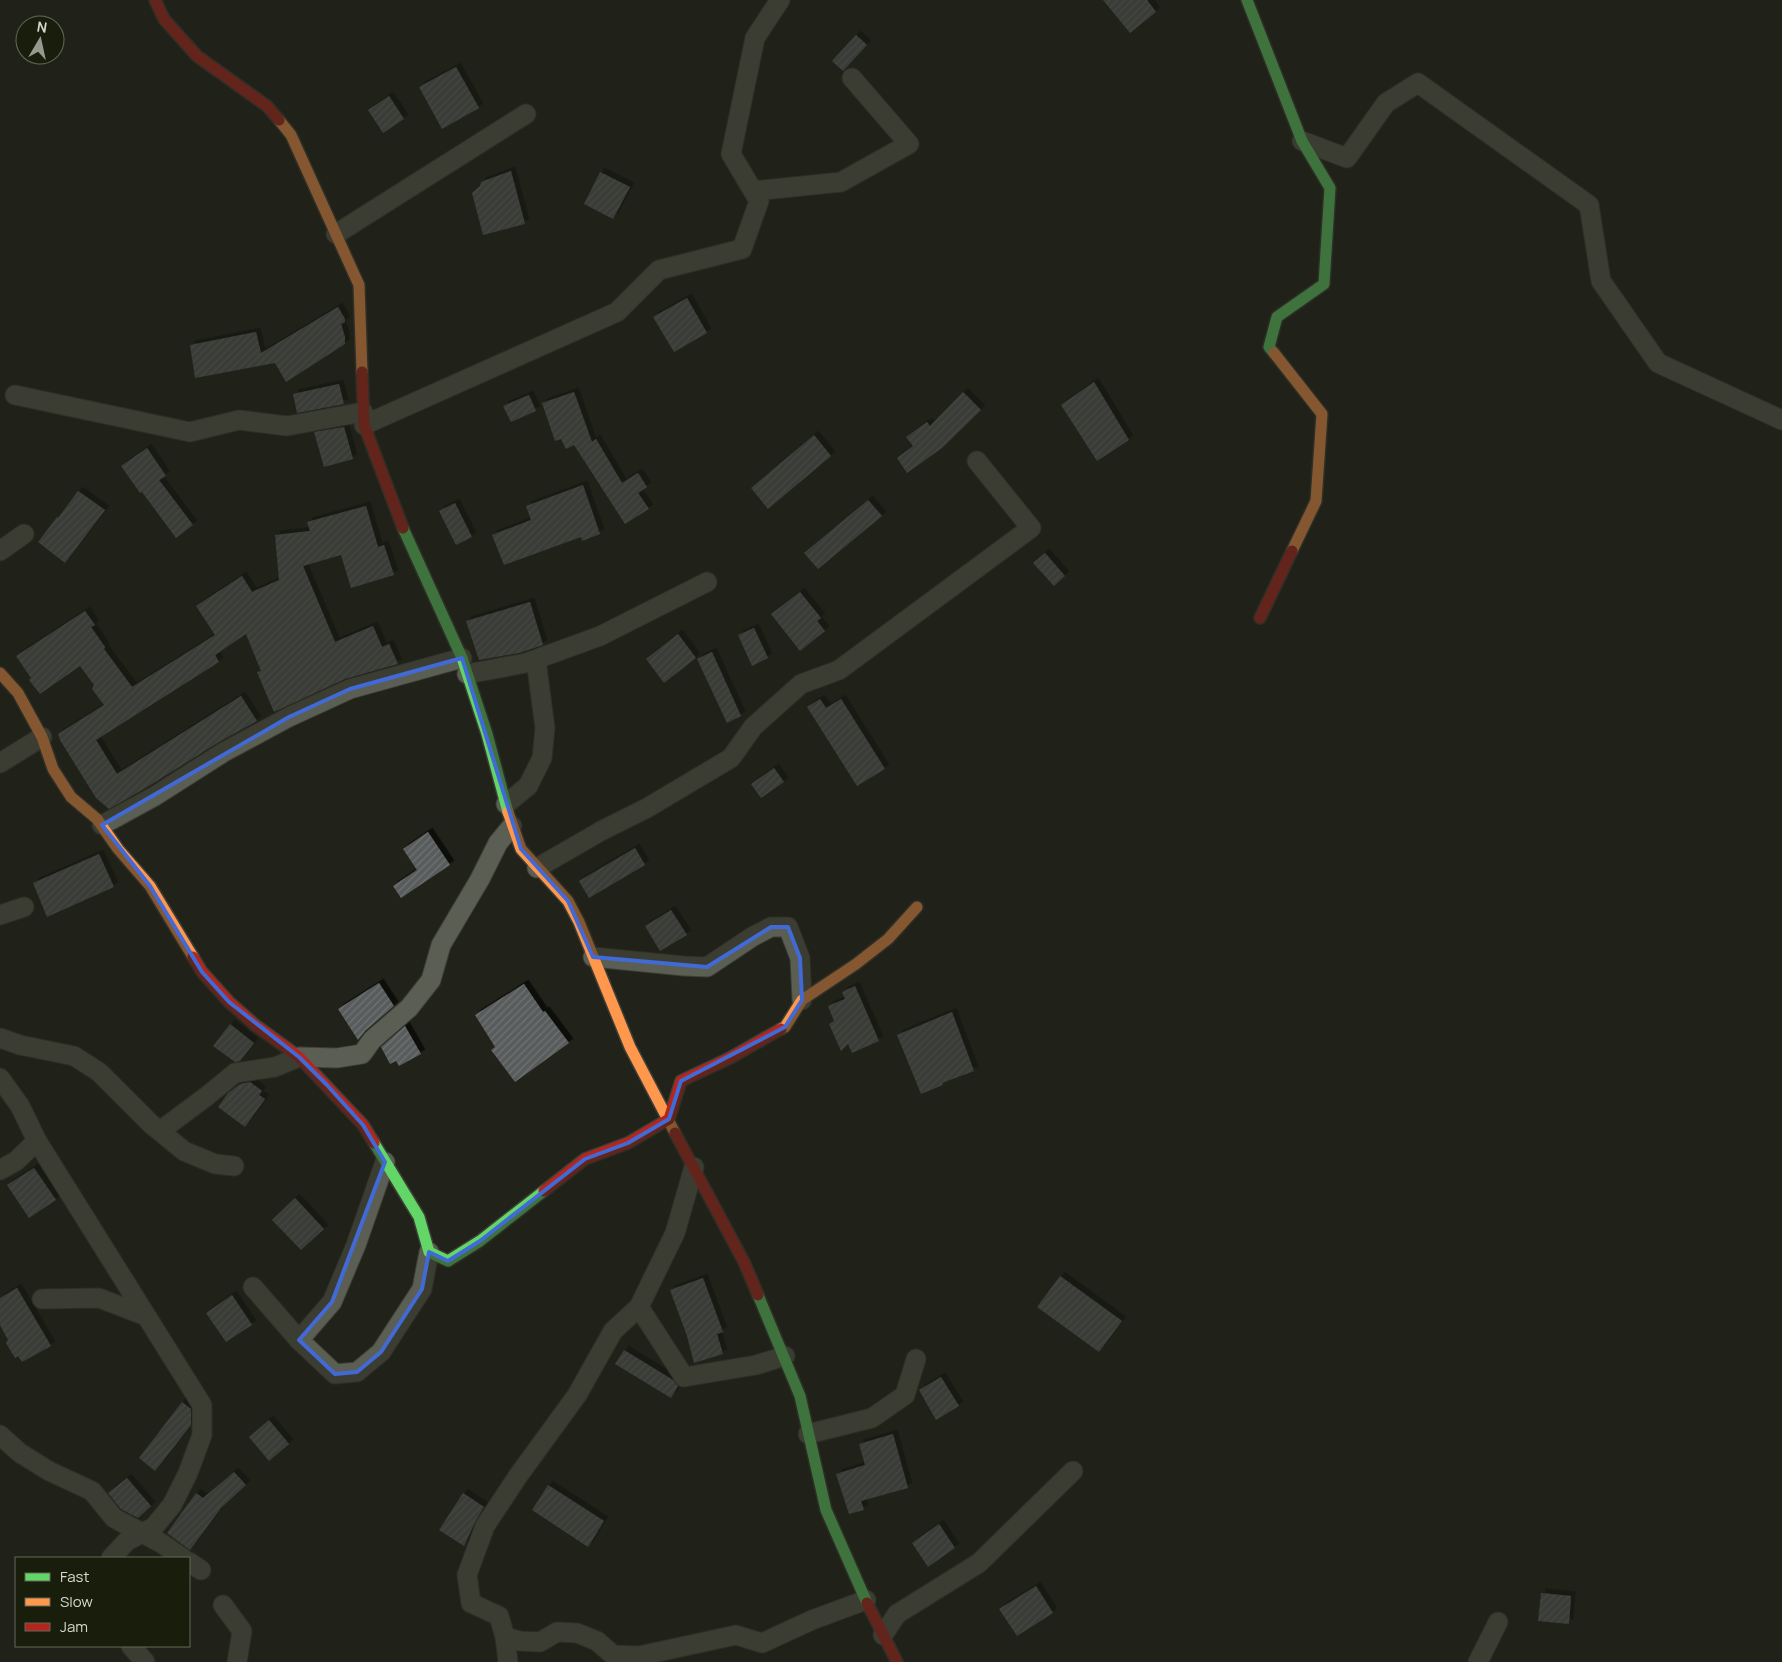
<svg xmlns="http://www.w3.org/2000/svg" width="1782" height="1662" font-family="Manrope,sans-serif">
	<style>
		.building { fill: url(#building-hatch); filter: url(#shadow) }
		.lines { fill: none; stroke-linecap: round; stroke-linejoin: round }
		.street-casing { stroke: #3d3f37; stroke-width: 21 }
		.fast-casing { stroke: #3d3f37; stroke-width: 14 }
		.slow-casing { stroke: #3d3f37; stroke-width: 14 }
		.jam-casing { stroke: #3d3f37; stroke-width: 14 }
		.street { stroke: #5b5e52; stroke-width: 19 }
		.fast { stroke: #63d668; stroke-width: 11 }
		.slow { stroke: #ff974d; stroke-width: 11 }
		.jam { stroke: #b3261e; stroke-width: 11 }
		.marked { fill: none; stroke: #426ad6; stroke-width: 4; stroke-linejoin: round }
	</style>
	<defs>
		<pattern id="building-hatch" width="6" height="6" patternUnits="userSpaceOnUse" patternTransform="scale(1.25)"><rect width="6" height="6" fill="#595c5c"/><path d="M-1 1l2-2M0 6l6-6M5 7l2-2" fill="none" stroke="#707372"/></pattern>
		<filter id="shadow"><feDropShadow dx="4.5" dy="-4.5" stdDeviation="0" flood-color="#0009"/></filter>
	</defs>
	<rect width="100%" height="100%" fill="#21231a"/>
	<!-- building -->
	<g class="building">
		<path d="M 1103,0 L 1147,0 L 1156,12 L 1130,33 Z"/>
		<path d="M 856,35 L 867,45 L 843,71 L 832,61 Z"/>
		<path d="M 456,67 L 479,108 L 442,129 L 419,87 Z"/>
		<path d="M 389,96 L 404,119 L 383,133 L 368,110 Z"/>
		<path d="M 511,171 L 525,224 L 483,235 L 472,193 L 480,186 L 481,182 Z"/>
		<path d="M 600,172 L 630,187 L 613,219 L 584,204 Z"/>
		<path d="M 687,298 L 707,333 L 674,352 L 653,317 Z"/>
		<path d="M 338,307 L 345,319 L 345,322 L 341,324 L 345,337 L 345,344 L 286,382 L 275,363 L 195,378 L 190,345 L 256,332 L 261,353 Z"/>
		<path d="M 1094,382 L 1129,440 L 1097,461 L 1061,405 Z"/>
		<path d="M 339,384 L 344,404 L 297,413 L 293,394 Z"/>
		<path d="M 574,392 L 592,442 L 596,439 L 622,483 L 638,473 L 647,487 L 638,493 L 649,509 L 625,524 L 574,445 L 566,449 L 561,439 L 555,441 L 542,403 Z"/>
		<path d="M 963,392 L 981,410 L 942,448 L 907,473 L 897,458 L 913,446 L 906,437 L 927,422 L 930,426 Z"/>
		<path d="M 529,395 L 536,411 L 511,422 L 503,406 Z"/>
		<path d="M 344,427 L 353,459 L 324,467 L 314,432 Z"/>
		<path d="M 814,435 L 831,456 L 768,509 L 751,488 Z"/>
		<path d="M 147,448 L 166,476 L 159,480 L 193,525 L 176,538 L 142,492 L 140,493 L 121,466 Z"/>
		<path d="M 583,485 L 600,534 L 582,541 L 581,537 L 504,565 L 492,535 L 531,520 L 526,506 Z"/>
		<path d="M 78,491 L 105,510 L 65,563 L 38,542 L 57,517 L 58,518 Z"/>
		<path d="M 868,500 L 882,516 L 818,569 L 804,553 Z"/>
		<path d="M 455,503 L 472,537 L 456,545 L 439,511 Z"/>
		<path d="M 366,506 L 378,547 L 384,545 L 394,575 L 351,588 L 341,555 L 303,566 L 335,642 L 373,626 L 382,647 L 389,644 L 398,664 L 345,679 L 274,712 L 257,672 L 261,671 L 246,634 L 215,655 L 219,662 L 96,740 L 117,774 L 241,696 L 257,721 L 219,742 L 149,786 L 109,809 L 96,798 L 60,740 L 58,734 L 104,705 L 92,689 L 94,685 L 80,666 L 40,694 L 29,680 L 31,678 L 16,656 L 85,611 L 95,625 L 91,627 L 105,647 L 104,649 L 132,687 L 215,635 L 196,606 L 242,576 L 252,592 L 279,580 L 275,535 L 310,531 L 307,522 Z"/>
		<path d="M 1045,553 L 1065,576 L 1054,586 L 1033,563 Z"/>
		<path d="M 800,592 L 821,618 L 817,621 L 825,631 L 800,651 L 771,614 Z"/>
		<path d="M 530,602 L 543,645 L 519,653 L 479,660 L 466,621 Z"/>
		<path d="M 754,628 L 768,658 L 752,666 L 738,635 Z"/>
		<path d="M 678,634 L 696,658 L 664,683 L 646,659 Z"/>
		<path d="M 712,652 L 741,716 L 727,723 L 697,659 Z"/>
		<path d="M 820,699 L 826,708 L 841,699 L 885,769 L 857,786 L 807,707 Z"/>
		<path d="M 774,768 L 784,782 L 761,798 L 751,784 Z"/>
		<path d="M 428,832 L 450,865 L 401,898 L 393,886 L 417,870 L 403,849 Z"/>
		<path d="M 635,848 L 645,865 L 589,898 L 579,881 Z"/>
		<path d="M 99,854 L 114,887 L 47,917 L 33,883 Z"/>
		<path d="M 671,910 L 687,935 L 660,951 L 645,926 Z"/>
		<path d="M 379,983 L 394,1006 L 365,1031 L 358,1040 L 338,1009 Z"/>
		<path d="M 524,984 L 543,1012 L 545,1011 L 569,1043 L 515,1082 L 491,1050 L 495,1047 L 475,1015 Z"/>
		<path d="M 855,986 L 879,1041 L 852,1053 L 848,1044 L 841,1051 L 829,1024 L 834,1021 L 828,1006 L 845,999 L 842,992 Z"/>
		<path d="M 952,1012 L 974,1071 L 942,1083 L 943,1085 L 921,1094 L 897,1035 Z"/>
		<path d="M 230,1024 L 254,1043 L 240,1061 L 235,1062 L 213,1046 Z"/>
		<path d="M 405,1026 L 421,1054 L 399,1066 L 396,1061 L 390,1064 L 381,1047 Z"/>
		<path d="M 250,1082 L 262,1091 L 259,1095 L 265,1099 L 245,1127 L 218,1107 L 228,1093 L 240,1084 Z"/>
		<path d="M 34,1168 L 56,1200 L 29,1218 L 7,1185 Z"/>
		<path d="M 295,1198 L 324,1229 L 301,1250 L 272,1220 Z"/>
		<path d="M 1060,1276 L 1122,1321 L 1099,1352 L 1037,1307 Z"/>
		<path d="M 703,1278 L 723,1332 L 717,1334 L 723,1354 L 694,1363 L 687,1336 L 670,1290 Z"/>
		<path d="M 17,1288 L 51,1346 L 22,1362 L 18,1356 L 15,1358 L 6,1343 L 8,1340 L 0,1325 L 0,1298 Z"/>
		<path d="M 232,1295 L 252,1325 L 226,1342 L 206,1313 Z"/>
		<path d="M 624,1350 L 673,1380 L 678,1386 L 671,1398 L 615,1364 Z"/>
		<path d="M 941,1377 L 959,1406 L 936,1420 L 919,1390 Z"/>
		<path d="M 182,1402 L 191,1409 L 191,1425 L 155,1471 L 139,1458 Z"/>
		<path d="M 269,1420 L 289,1444 L 269,1461 L 249,1437 Z"/>
		<path d="M 893,1434 L 908,1488 L 861,1501 L 864,1510 L 849,1514 L 836,1474 L 865,1465 L 859,1444 Z"/>
		<path d="M 234,1472 L 246,1485 L 221,1508 L 190,1550 L 167,1533 L 196,1493 L 203,1498 Z"/>
		<path d="M 127,1478 L 151,1506 L 138,1518 L 121,1509 L 108,1493 Z"/>
		<path d="M 548,1485 L 604,1521 L 588,1547 L 532,1510 Z"/>
		<path d="M 463,1493 L 484,1507 L 476,1520 L 464,1546 L 439,1530 Z"/>
		<path d="M 939,1524 L 955,1548 L 928,1567 L 912,1543 Z"/>
		<path d="M 1036,1586 L 1053,1613 L 1017,1636 L 999,1609 Z"/>
		<path d="M 1541,1593 L 1571,1596 L 1569,1624 L 1538,1621 Z"/>
	</g>
	<g class="lines">
		<defs>
			<g id="street">
				<path d="M 1302,141 L 1347,158 L 1386,103 L 1418,83 L 1589,205 L 1601,281 L 1658,363 L 1782,420"/>
				<path d="M 753,191 L 841,182 L 909,144 L 852,78"/>
				<path d="M 336,234 L 526,114"/>
				<path d="M 15,395 L 190,432 L 239,420 L 287,426 L 363,412"/>
				<path d="M 364,425 L 617,312 L 659,270 L 742,249 L 759,201 L 731,154 L 755,38 L 780,0"/>
				<path d="M 0,551 L 24,534"/>
				<path d="M 467,674 L 526,663 L 600,636 L 707,582"/>
				<path d="M 0,763 L 42,737"/>
				<path d="M 506,804 L 528,786 L 542,758 L 545,728 L 536,660"/>
				<path d="M 102,825 L 155,796 L 224,752 L 289,717 L 350,689 L 462,658"/>
				<path d="M 537,868 L 601,831 L 647,808 L 731,758 L 753,727 L 801,684 L 839,670 L 1031,528 L 977,461"/>
				<path d="M 0,915 L 24,907"/>
				<path d="M 593,957 L 684,966 L 707,967 L 752,937 L 771,927 L 788,927 L 800,958 L 802,1000"/>
				<path d="M 0,1038 L 20,1045 L 74,1056 L 99,1072 L 151,1124 L 184,1151 L 215,1164 L 234,1166"/>
				<path d="M 0,1078 L 20,1106 L 37,1141 L 202,1405 L 202,1435 L 188,1473 L 172,1505 L 154,1527 L 127,1541 L 111,1558"/>
				<path d="M 160,1131 L 207,1096 L 235,1073 L 275,1067 L 299,1057 L 337,1058 L 362,1054 L 372,1040 L 409,1008 L 431,980 L 441,945 L 480,879 L 498,843 L 512,826"/>
				<path d="M 0,1170 L 16,1161 L 37,1141"/>
				<path d="M 253,1287 L 299,1340 L 335,1374 L 357,1372 L 381,1352 L 422,1289 L 429,1252"/>
				<path d="M 42,1299 L 99,1298 L 146,1316"/>
				<path d="M 639,1307 L 684,1377 L 756,1365 L 785,1356"/>
				<path d="M 299,1340 L 332,1302 L 356,1245 L 385,1162"/>
				<path d="M 808,1434 L 872,1418 L 905,1395 L 916,1359"/>
				<path d="M 0,1435 L 20,1453 L 49,1471 L 92,1491 L 114,1518 L 161,1543 L 183,1558"/>
				<path d="M 189,1562 L 201,1570"/>
				<path d="M 223,1605 L 242,1631 L 237,1662"/>
				<path d="M 883,1635 L 897,1614 L 979,1563 L 1073,1471"/>
				<path d="M 505,1637 L 520,1641 L 540,1642 L 557,1632 L 577,1633 L 597,1641 L 613,1655 L 639,1656 L 736,1635 L 762,1643 L 812,1620 L 866,1600"/>
				<path d="M 131,1646 L 145,1662"/>
				<path d="M 508,1662 L 505,1637 L 499,1616 L 471,1603 L 467,1575 L 485,1526 L 518,1476 L 577,1395 L 613,1331 L 639,1307 L 675,1233 L 694,1167"/>
				<path d="M 1478,1662 L 1498,1622"/>
			</g>
			<g id="fast">
				<path d="M 1247,0 L 1302,141 L 1330,188 L 1324,284 L 1277,317 L 1269,347 L 1274,353"/>
				<path d="M 403,528 L 462,658 L 487,734 L 508,812"/>
				<path d="M 374,1143 L 419,1217 L 429,1252 L 448,1261 L 480,1241 L 544,1191"/>
				<path d="M 758,1295 L 800,1396 L 826,1510 L 867,1603"/>
			</g>
			<g id="slow">
				<path d="M 279,120 L 291,135 L 359,285 L 362,372"/>
				<path d="M 1274,353 L 1322,414 L 1316,501 L 1292,551"/>
				<path d="M 0,673 L 18,693 L 42,737 L 53,769 L 71,797 L 97,819 L 118,849 L 150,886 L 193,957"/>
				<path d="M 508,812 L 521,849 L 568,901 L 579,922 L 630,1047 L 675,1133"/>
				<path d="M 781,1029 L 785,1027 L 802,1000 L 856,964 L 888,939 L 917,907"/>
			</g>
			<g id="jam">
				<path d="M 155,0 L 164,19 L 197,56 L 267,106 L 279,120"/>
				<path d="M 362,372 L 364,425 L 403,528"/>
				<path d="M 1260,618 L 1292,551"/>
				<path d="M 193,957 L 202,972 L 229,1002 L 255,1025 L 299,1057 L 363,1125 L 374,1143"/>
				<path d="M 675,1133 L 744,1262 L 758,1295"/>
				<path d="M 544,1191 L 585,1159 L 628,1143 L 669,1119 L 681,1081 L 730,1058 L 781,1029"/>
				<path d="M 867,1603 L 897,1662"/>
			</g>
		</defs>
		<!-- street casing -->
		<use href="#street" class="street-casing"/>
		<!-- fast casing -->
		<use href="#fast" class="fast-casing"/>
		<!-- slow casing -->
		<use href="#slow" class="slow-casing"/>
		<!-- jam casing -->
		<use href="#jam" class="jam-casing"/>
		<!-- street -->
		<use href="#street" class="street"/>
		<!-- fast -->
		<use href="#fast" class="fast"/>
		<!-- slow -->
		<use href="#slow" class="slow"/>
		<!-- jam -->
		<use href="#jam" class="jam"/>
	</g>
	<!-- marked area -->
	<path d="M0 0H1782V1662H0ZM 462,658 L 521,849 L 568,901 L 593,957 L 707,967 L 771,927 L 788,927 L 800,958 L 802,1000 L 785,1027 L 681,1081 L 669,1119 L 628,1143 L 585,1159 L 480,1241 L 448,1261 L 429,1252 L 422,1289 L 381,1352 L 357,1372 L 335,1374 L 299,1340 L 332,1302 L 385,1162 L 363,1125 L 326,1084 L 299,1057 L 229,1002 L 202,972 L 150,886 L 102,825 L 289,717 L 350,689 Z" fill="#21231a" fill-opacity=".55" fill-rule="evenodd"/>
	<path class="marked" d="M 462,658 L 521,849 L 568,901 L 593,957 L 707,967 L 771,927 L 788,927 L 800,958 L 802,1000 L 785,1027 L 681,1081 L 669,1119 L 628,1143 L 585,1159 L 480,1241 L 448,1261 L 429,1252 L 422,1289 L 381,1352 L 357,1372 L 335,1374 L 299,1340 L 332,1302 L 385,1162 L 363,1125 L 326,1084 L 299,1057 L 229,1002 L 202,972 L 150,886 L 102,825 L 289,717 L 350,689 Z"/>
	<!-- legend -->
	<rect x="15" y="1557" width="175" height="90" fill="#181d0c" stroke="#646859"/>
	<rect x="25" y="1573" width="25" height="8" fill="#63d668" stroke="#646859"/>
	<text x="60" y="1582" font-size="15" fill="#d5d9cd">Fast</text>
	<rect x="25" y="1598" width="25" height="8" fill="#ff974d" stroke="#646859"/>
	<text x="60" y="1607" font-size="15" fill="#d5d9cd">Slow</text>
	<rect x="25" y="1623" width="25" height="8" fill="#b3261e" stroke="#646859"/>
	<text x="60" y="1632" font-size="15" fill="#d5d9cd">Jam</text>
	<!-- north arrow -->
	<g transform="translate(40 40) rotate(9)"><circle r="24" fill="#181d0c" stroke="#646859"/>
	<path d="M0-4L9 19L0 12L-9 19Z" fill="#96998e"/>
	<text y="-8" font-size="14" font-weight="bold" text-anchor="middle" fill="#d5d9cd">N</text>
	</g>
</svg>
